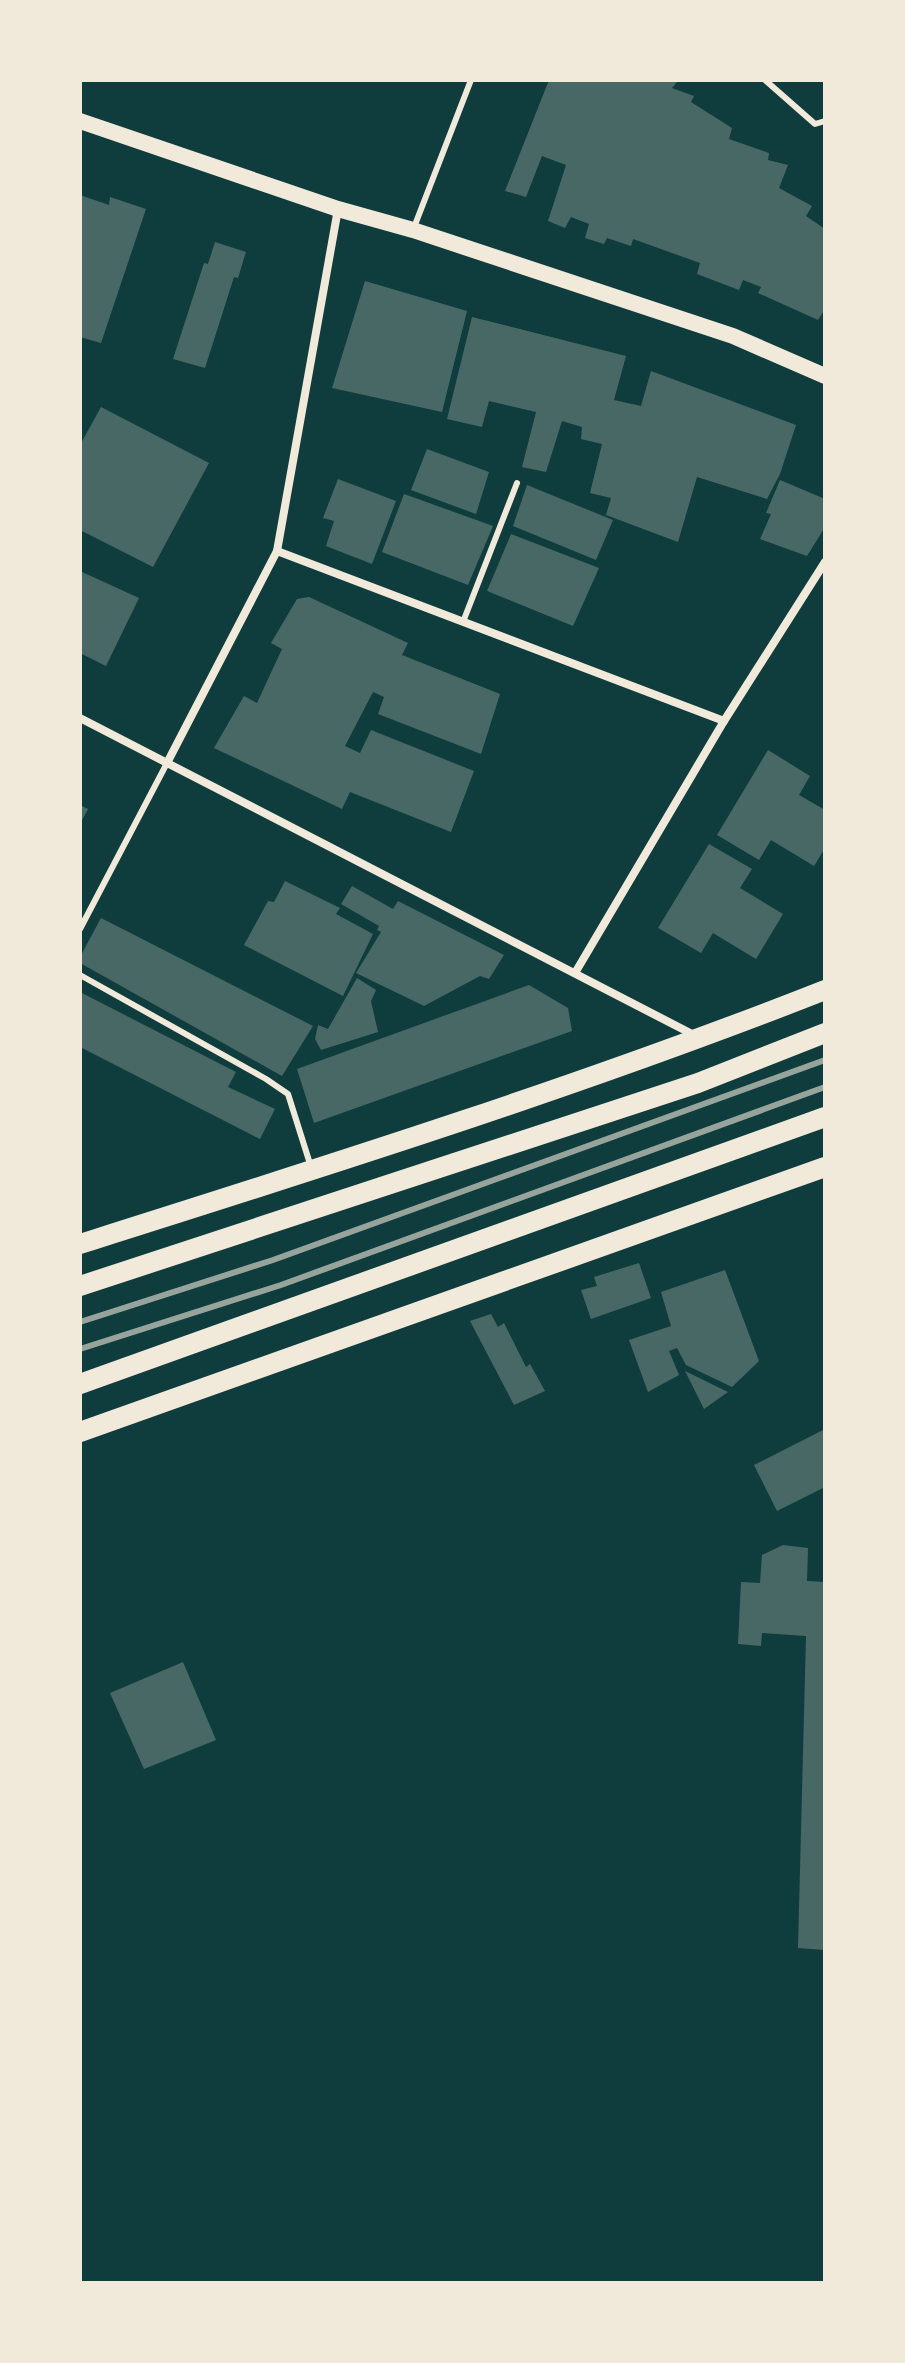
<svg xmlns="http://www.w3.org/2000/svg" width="905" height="2363" font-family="Ubuntu,sans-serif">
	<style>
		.building { fill: #486865 }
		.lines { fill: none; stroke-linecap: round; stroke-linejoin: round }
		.service { stroke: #f1e9da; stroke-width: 6 }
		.minor { stroke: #f1e9da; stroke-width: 8 }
		.secondary { stroke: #f1e9da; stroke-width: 16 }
		.primary { stroke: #f1e9da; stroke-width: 20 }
		.rail { stroke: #97a49c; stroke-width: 6 }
	</style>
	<rect width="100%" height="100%" fill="#0f3d3e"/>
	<!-- building -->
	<g class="building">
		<path d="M 549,80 L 674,80 L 677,82 L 672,88 L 694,96 L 691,102 L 732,128 L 729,139 L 769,153 L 768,160 L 788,165 L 779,188 L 812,206 L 806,216 L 825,229 L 825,309 L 818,320 L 758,293 L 761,287 L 743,280 L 739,290 L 697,274 L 700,263 L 633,239 L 631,246 L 607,238 L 604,244 L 585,238 L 589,224 L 571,217 L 565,228 L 548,221 L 566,165 L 542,156 L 526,197 L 505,191 Z"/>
		<path d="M 80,195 L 109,205 L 110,197 L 146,209 L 101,343 L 80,337 Z"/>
		<path d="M 215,242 L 246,252 L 238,278 L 234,277 L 205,368 L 173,359 L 204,263 L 208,264 Z"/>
		<path d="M 365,281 L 467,311 L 442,412 L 332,388 Z"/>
		<path d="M 472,317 L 626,356 L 614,400 L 641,406 L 651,371 L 796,425 L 780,474 L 767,499 L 697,477 L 678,542 L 606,515 L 611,498 L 590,493 L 602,444 L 581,439 L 582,427 L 562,421 L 546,472 L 522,467 L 536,412 L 489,401 L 482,427 L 447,419 Z"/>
		<path d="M 101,407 L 209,463 L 153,567 L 80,530 L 80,445 Z"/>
		<path d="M 427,449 L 489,472 L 476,514 L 411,490 Z"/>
		<path d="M 338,479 L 396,501 L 372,564 L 326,546 L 334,521 L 323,518 Z"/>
		<path d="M 780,480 L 825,499 L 825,527 L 807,556 L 760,539 L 771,514 L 766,513 Z"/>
		<path d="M 527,485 L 613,520 L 596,560 L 513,526 Z"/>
		<path d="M 404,494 L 493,526 L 468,585 L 382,552 Z"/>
		<path d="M 511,534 L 599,568 L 573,626 L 487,591 Z"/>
		<path d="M 80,571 L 139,598 L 106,666 L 80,653 Z"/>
		<path d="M 309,597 L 408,643 L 402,655 L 500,694 L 481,754 L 378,714 L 384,697 L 373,692 L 345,746 L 360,753 L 371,730 L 474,771 L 451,832 L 350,792 L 342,809 L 214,748 L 244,696 L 257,703 L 282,649 L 271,643 L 297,599 Z"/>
		<path d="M 768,750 L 810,776 L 799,795 L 825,810 L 825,848 L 814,866 L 771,840 L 759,860 L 717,835 Z"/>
		<path d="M 80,805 L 88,809 L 80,824 Z"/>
		<path d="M 709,844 L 752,869 L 740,888 L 783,914 L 756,959 L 713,933 L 701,953 L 658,928 Z"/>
		<path d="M 285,881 L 340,908 L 336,914 L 373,934 L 343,996 L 244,945 L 268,901 L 274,902 Z"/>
		<path d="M 352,886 L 393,909 L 398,901 L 504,955 L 489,979 L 480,976 L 424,1006 L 356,973 L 381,932 L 377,930 L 379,926 L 341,904 Z"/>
		<path d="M 101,918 L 313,1026 L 282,1076 L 80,963 L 80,957 Z"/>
		<path d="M 357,978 L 376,990 L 371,1001 L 378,1032 L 321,1050 L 315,1039 L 318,1025 L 328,1029 Z"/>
		<path d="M 529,985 L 568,1008 L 572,1031 L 314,1123 L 297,1069 Z"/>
		<path d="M 80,992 L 236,1072 L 228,1087 L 275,1109 L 260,1139 L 80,1047 Z"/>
		<path d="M 639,1263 L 651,1298 L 591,1319 L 581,1290 L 597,1286 L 594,1277 Z"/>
		<path d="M 725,1270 L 759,1361 L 732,1387 L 686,1365 L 677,1348 L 669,1351 L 679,1375 L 648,1392 L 629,1340 L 671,1326 L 661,1292 Z"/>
		<path d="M 491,1314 L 498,1327 L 504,1323 L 526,1367 L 530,1364 L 545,1391 L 514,1405 L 470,1321 Z"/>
		<path d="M 685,1371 L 728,1392 L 704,1409 Z"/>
		<path d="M 825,1429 L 825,1487 L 777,1511 L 754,1465 Z"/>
		<path d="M 783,1545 L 808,1548 L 807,1581 L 825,1582 L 825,1950 L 798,1948 L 806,1636 L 762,1633 L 761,1646 L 738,1644 L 741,1582 L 760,1583 L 762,1555 Z"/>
		<path d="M 183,1662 L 216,1740 L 144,1769 L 110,1693 Z"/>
	</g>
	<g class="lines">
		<!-- service -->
		<g class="service">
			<path d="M 765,80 L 815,124 L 825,121"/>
			<path d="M 413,230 L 471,80"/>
			<path d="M 463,622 L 517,483"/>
			<path d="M 80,929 L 167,763"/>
			<path d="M 80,975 L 266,1079 L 288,1094 L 311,1167"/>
		</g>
		<!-- minor -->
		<g class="minor">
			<path d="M 277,551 L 724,721"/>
			<path d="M 80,718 L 694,1035"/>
			<path d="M 167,763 L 277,551 L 338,209"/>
			<path d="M 575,973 L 724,721 L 825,562"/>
		</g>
		<!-- secondary -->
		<path class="secondary" d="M 80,121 L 338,209 L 413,230 L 733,336 L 825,376"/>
		<!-- primary -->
		<g class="primary">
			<path d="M 80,1244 C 330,1165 581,1086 825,990"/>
			<path d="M 80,1286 L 698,1083 L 825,1033"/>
			<path d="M 80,1384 L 825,1117"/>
			<path d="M 80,1432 L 825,1167"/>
		</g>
		<!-- rail -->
		<g class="rail">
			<path d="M 80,1322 L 273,1260 L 825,1060"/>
			<path d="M 80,1349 L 281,1285 L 825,1087"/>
		</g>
	</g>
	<!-- border -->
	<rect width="905" height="2363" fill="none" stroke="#f1e9da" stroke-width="164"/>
</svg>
